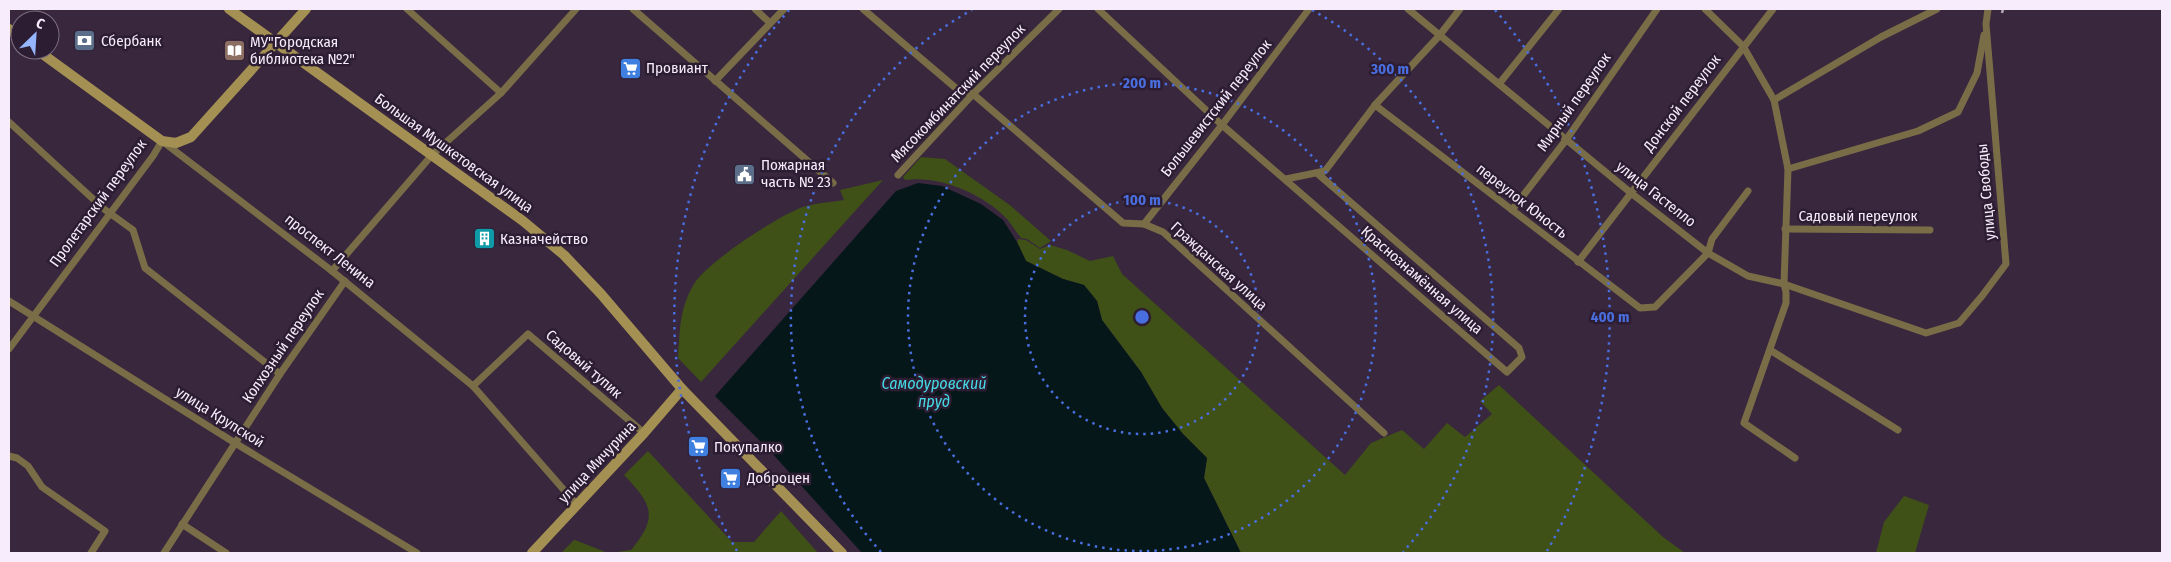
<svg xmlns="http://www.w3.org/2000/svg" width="2171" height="562" font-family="'Fira Sans Condensed',sans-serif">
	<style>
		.green { fill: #405117 }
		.water { fill: #051719 }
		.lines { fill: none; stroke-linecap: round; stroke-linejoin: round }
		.street { stroke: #796d48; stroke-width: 7 }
		.secondary { stroke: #a49053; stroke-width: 10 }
		.rail { stroke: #b6a9bb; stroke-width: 2.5; stroke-dasharray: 10 5; stroke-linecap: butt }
		.ring { fill: none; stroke: #496edf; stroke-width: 2.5; stroke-dasharray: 2.5 5 }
		.labels { text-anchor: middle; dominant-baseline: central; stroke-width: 5; stroke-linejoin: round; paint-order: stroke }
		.poi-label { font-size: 15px; fill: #f7ecfb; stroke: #2d1d33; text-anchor: start }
		.street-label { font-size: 15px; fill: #f7ecfb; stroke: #2d1d33 }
		.water-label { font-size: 16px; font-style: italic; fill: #45dae6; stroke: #2d1d33 }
		.centre { fill: #496edf; stroke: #2d1d33; stroke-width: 2.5 }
		.ring-label { font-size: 15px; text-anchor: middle; font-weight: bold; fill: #496edf; stroke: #2d1d33; stroke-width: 5; stroke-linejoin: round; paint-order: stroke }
	</style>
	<rect width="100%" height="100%" fill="#38273d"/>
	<!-- green -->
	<g class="green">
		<path d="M 921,157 L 945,159 L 1011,206 L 1051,241 L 1040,248 L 1027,239 L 1021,238 C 1016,232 1012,225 1007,219 C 984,194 939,175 905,180 L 903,177 Z"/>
		<path d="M 883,180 L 701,382 L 678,358 C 680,331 679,309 694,284 C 706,263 779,215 803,207 C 816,203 831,202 844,200 L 840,190 Z"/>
		<path d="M 1018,239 L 1026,240 L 1040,249 L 1050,245 L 1067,250 L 1090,261 L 1113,256 L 1122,274 L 1345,475 L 1371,443 L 1402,430 L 1424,449 L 1447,423 L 1465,437 L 1492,414 L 1480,401 L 1499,385 L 1663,537 L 1685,553 L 1241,553 L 1204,478 L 1207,458 L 1183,434 L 1162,408 L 1141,372 L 1102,320 L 1097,301 L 1084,285 L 1063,279 L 1026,261 L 1017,242 Z"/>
		<path d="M 648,451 L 732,542 L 754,542 L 781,511 L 818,553 L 611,553 L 631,550 C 659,517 652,504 624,475 Z"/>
		<path d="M 1904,496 L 1929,505 L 1915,553 L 1876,553 L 1884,522 Z"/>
		<path d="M 574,540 L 575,540 L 608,553 L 561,553 Z"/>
	</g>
	<!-- water -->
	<path class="water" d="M 918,183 L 942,186 L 981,204 L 1003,220 L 1017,242 L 1026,261 L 1063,279 L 1084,285 L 1097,301 L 1102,320 L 1141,372 L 1162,408 L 1183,434 L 1207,458 L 1204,478 L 1241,553 L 862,553 L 771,452 L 715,396 L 896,191 Z"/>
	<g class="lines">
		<!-- street -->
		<g class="street">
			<path d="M 407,9 L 501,93"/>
			<path d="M 633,9 L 833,183"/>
			<path d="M 755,9 L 770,23"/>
			<path d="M 863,9 L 958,90 L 973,94 L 1123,223 L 1144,224 L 1163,232 L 1384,433"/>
			<path d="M 1098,9 L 1222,125 L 1507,372 L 1522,357 L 1519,348 L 1318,174"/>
			<path d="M 1408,9 L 1631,193 L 1708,253 L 1748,276 L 1784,284 L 1926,333 L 1959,323 L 1982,296 L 2006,264 L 1986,24 L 1988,9"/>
			<path d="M 1705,9 L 1743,46 L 1774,100 L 1788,169 L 1784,284 L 1786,292 L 1786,303 L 1744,423 L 1795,458"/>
			<path d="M 715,81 L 784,9"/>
			<path d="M 1499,84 L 1559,9"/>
			<path d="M 1774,100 L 1881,37 L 1937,9"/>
			<path d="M 1375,105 L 1640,308 L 1655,307 L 1708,253 L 1712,239 L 1748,191"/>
			<path d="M 9,122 L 104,209 L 133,230 L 145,268 L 280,374"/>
			<path d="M 1788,169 L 1918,131 L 1958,112 L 1977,73 L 1984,35"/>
			<path d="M 898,175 L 973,94 L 1059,9"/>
			<path d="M 1286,179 L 1325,171 L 1375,105 L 1439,36 L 1460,9"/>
			<path d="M 1512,210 L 1566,140 L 1657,9"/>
			<path d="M 1144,224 L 1222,125 L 1309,9"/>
			<path d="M 1785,229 L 1930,230"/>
			<path d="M 1578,262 L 1773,9"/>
			<path d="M 332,271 L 432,155 L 501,93 L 576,9"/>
			<path d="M 9,301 L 235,443 L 417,553"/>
			<path d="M 9,349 L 153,156 L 162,141 L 332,271 L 473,386 L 578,506"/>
			<path d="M 1770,350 L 1898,430"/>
			<path d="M 473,386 L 528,334 L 644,433"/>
			<path d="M 9,456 L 17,458 L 28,466 L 42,487 L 105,531 L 91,553"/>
			<path d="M 182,524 L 226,553"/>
			<path d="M 164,553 L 280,374 L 345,281"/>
		</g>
		<!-- secondary -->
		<g class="secondary">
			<path d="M 229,9 L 523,221 L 564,255 L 601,294 L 682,389 L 842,553"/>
			<path d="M 9,29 L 20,37"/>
			<path d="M 37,50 L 162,141 L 176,143 L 191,137 L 306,9"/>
			<path d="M 532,553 L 644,433 L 682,389"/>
		</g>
		<!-- rail -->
		<path class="rail" d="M 2002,13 L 2003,9"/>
	</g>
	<!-- distance rings -->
	<g class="ring">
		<circle cx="1142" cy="317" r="117"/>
		<circle cx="1142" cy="317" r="234"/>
		<path d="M881 552A351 351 0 0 1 972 10M1312 10A351 351 0 0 1 1403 552"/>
		<path d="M737 551A468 468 0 0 1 789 10M1495 10A468 468 0 0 1 1547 551"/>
	</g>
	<!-- icons -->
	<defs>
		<symbol id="bank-square" viewBox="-11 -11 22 22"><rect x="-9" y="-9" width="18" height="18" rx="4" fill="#5c6f8a" stroke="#2d1d33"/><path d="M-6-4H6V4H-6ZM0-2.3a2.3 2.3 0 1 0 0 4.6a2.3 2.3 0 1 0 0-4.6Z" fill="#fff"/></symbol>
		<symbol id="library-square" viewBox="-11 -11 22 22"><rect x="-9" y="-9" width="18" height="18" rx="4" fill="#8d6e63" stroke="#2d1d33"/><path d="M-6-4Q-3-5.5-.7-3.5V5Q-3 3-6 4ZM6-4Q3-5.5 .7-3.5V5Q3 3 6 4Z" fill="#fff"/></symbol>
		<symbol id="supermarket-square" viewBox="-11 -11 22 22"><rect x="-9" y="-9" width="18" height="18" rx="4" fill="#3f7fe0" stroke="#2d1d33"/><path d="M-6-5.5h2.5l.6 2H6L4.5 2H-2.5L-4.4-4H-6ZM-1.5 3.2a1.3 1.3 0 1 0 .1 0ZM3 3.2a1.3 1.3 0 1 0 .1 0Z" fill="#fff"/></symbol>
		<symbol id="civic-square" viewBox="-11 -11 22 22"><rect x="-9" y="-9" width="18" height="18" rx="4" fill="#5c6f8a" stroke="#2d1d33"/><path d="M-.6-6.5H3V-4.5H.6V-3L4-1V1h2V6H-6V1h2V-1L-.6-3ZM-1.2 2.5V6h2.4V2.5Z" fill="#fff"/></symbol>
		<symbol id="building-square" viewBox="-11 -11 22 22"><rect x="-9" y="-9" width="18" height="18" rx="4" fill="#0f9aa8" stroke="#2d1d33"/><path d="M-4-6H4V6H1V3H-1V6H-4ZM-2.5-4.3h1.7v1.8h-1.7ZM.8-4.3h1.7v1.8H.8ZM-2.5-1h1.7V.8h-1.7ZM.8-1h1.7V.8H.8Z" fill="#fff"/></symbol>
	</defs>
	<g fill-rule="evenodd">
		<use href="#bank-square" x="72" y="28" width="25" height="25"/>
		<use href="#library-square" x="222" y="38" width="25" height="25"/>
		<use href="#supermarket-square" x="618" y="56" width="25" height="25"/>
		<use href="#civic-square" x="732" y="162" width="25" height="25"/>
		<use href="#building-square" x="472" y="226" width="25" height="25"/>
		<use href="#supermarket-square" x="686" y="434" width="25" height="25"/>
		<use href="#supermarket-square" x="718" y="466" width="25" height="25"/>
	</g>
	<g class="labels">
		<!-- poi labels -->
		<g class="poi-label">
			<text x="101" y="41">Сбербанк</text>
			<text x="250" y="42">МУ"Городская<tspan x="250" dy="17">библиотека №2"</tspan></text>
			<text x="646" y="68">Провиант</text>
			<text x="761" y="165">Пожарная<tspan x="761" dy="17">часть № 23</tspan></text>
			<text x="500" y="239">Казначейство</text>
			<text x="714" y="447">Покупалко</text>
			<text x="747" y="478">Доброцен</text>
		</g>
		<!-- street labels -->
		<g class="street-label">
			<text transform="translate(958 93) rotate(-46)">Мясокомбинатский переулок</text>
			<text transform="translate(1574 102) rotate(-55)">Мирный переулок</text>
			<text transform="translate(1682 103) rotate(-53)">Донской переулок</text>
			<text transform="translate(1216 108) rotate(-52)">Большевистский переулок</text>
			<text transform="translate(454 153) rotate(36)">Большая Мушкетовская улица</text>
			<text transform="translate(1986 192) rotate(-95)">улица Свободы</text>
			<text transform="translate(1656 194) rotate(38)">улица Гастелло</text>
			<text transform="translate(1522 201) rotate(38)">переулок Юность</text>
			<text transform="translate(98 203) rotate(-54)">Пролетарский переулок</text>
			<text x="1858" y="216">Садовый переулок</text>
			<text transform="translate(330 251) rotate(38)">проспект Ленина</text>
			<text transform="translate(1219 266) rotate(42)">Гражданская улица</text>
			<text transform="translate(1422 280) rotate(41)">Краснознамённая улица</text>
			<text transform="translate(283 346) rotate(-56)">Колхозный переулок</text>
			<text transform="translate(584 364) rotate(41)">Садовый тупик</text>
			<text transform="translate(220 417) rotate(32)">улица Крупской</text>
			<text transform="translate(597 462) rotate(-47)">улица Мичурина</text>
		</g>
		<!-- water labels -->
		<g class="water-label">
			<text x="934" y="383">Самодуровский<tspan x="934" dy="18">пруд</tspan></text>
		</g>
	</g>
	<circle cx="1142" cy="317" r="8" class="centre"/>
	<g class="ring-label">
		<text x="1390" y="74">300 m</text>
		<text x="1142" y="88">200 m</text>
		<text x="1142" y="205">100 m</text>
		<text x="1610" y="322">400 m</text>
	</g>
	<!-- border -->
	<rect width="2171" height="562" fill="none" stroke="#f7ecfb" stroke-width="20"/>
	<!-- north arrow -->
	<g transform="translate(35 35) rotate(25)"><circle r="24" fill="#2d1d33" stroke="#7e7083"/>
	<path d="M0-4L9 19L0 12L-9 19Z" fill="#95b6fd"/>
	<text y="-8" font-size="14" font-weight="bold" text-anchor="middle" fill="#f7ecfb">С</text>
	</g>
</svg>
